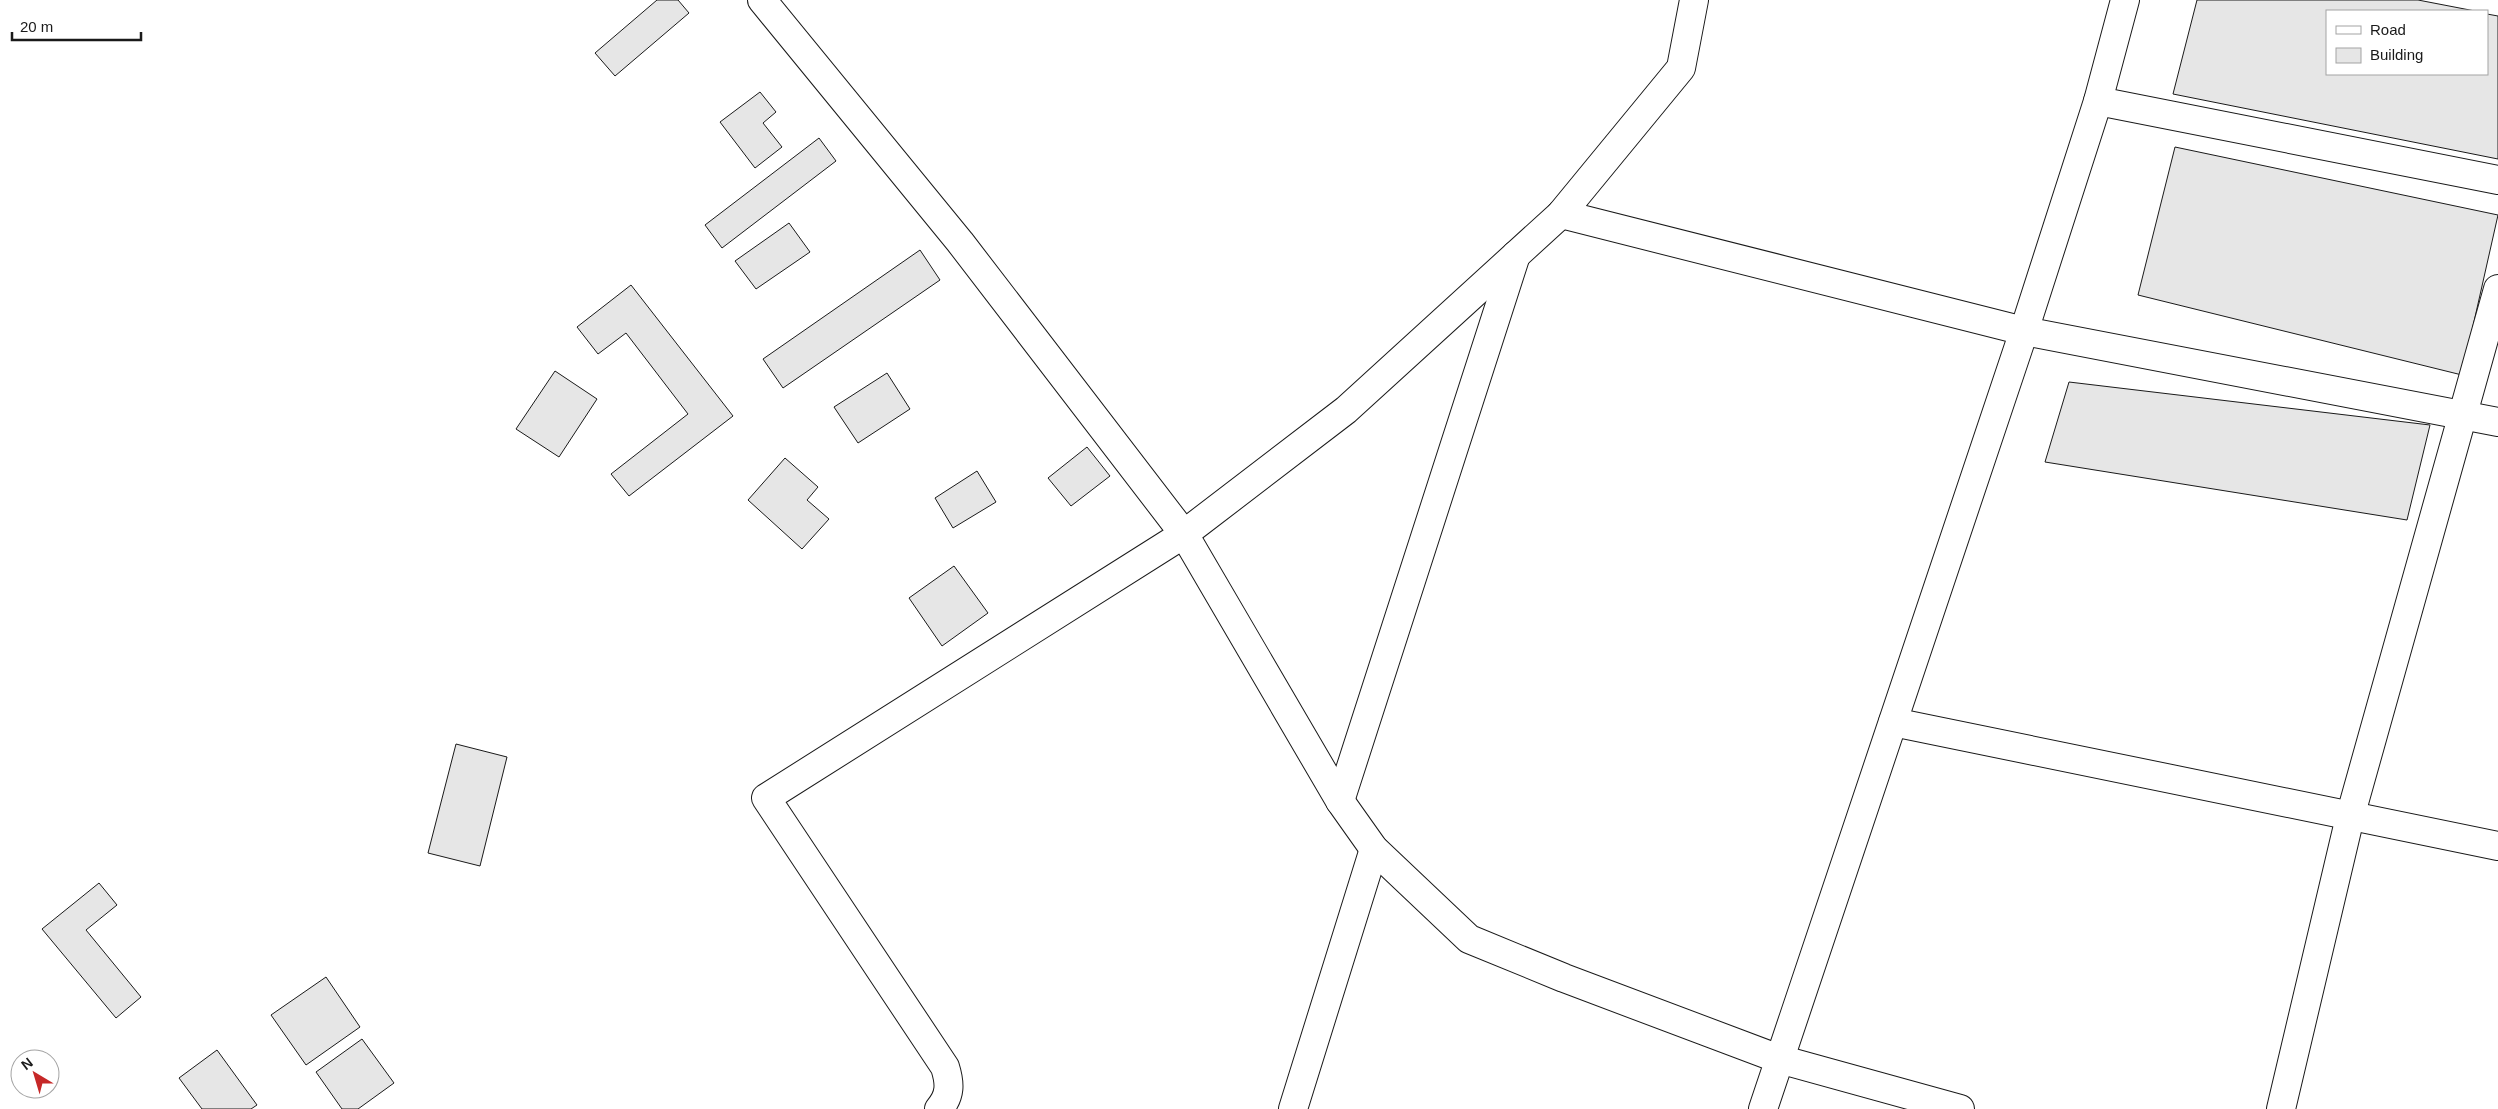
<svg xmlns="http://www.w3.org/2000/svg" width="2498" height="1109" font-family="Arial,sans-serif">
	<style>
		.building { fill: #e6e6e6; stroke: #1a1a1a }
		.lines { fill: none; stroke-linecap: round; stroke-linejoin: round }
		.minor-casing { stroke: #1a1a1a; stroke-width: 30 }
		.minor { stroke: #fff; stroke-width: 28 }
	</style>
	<rect width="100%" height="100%" fill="#fff"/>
	<!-- building -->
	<g class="building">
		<path d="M 657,0 L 678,0 L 689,13 L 615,76 L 595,53 Z"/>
		<path d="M 2197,0 L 2418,0 L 2475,11 L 2327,11 L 2327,74 L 2487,74 L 2487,14 L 2498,16 L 2498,159 L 2173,94 Z"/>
		<path d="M 760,92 L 776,112 L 763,123 L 782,147 L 755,168 L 720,122 Z"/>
		<path d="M 819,138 L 836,161 L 722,248 L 705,225 Z"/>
		<path d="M 2175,147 L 2498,215 L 2462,375 L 2138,295 Z"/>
		<path d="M 789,223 L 810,252 L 756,289 L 735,261 Z"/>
		<path d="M 920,250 L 940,280 L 783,388 L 763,359 Z"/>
		<path d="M 631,285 L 733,416 L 629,496 L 611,474 L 688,414 L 626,333 L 598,354 L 577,327 Z"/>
		<path d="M 555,371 L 597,399 L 559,457 L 516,429 Z"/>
		<path d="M 887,373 L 910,409 L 858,443 L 834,407 Z"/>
		<path d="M 2069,382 L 2430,425 L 2407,520 L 2045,462 Z"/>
		<path d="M 1087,447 L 1110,476 L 1071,506 L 1048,478 Z"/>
		<path d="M 785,458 L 818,487 L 807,500 L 829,519 L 802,549 L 748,500 Z"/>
		<path d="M 977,471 L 996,502 L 953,528 L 935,498 Z"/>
		<path d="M 954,566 L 988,613 L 942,646 L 909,598 Z"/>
		<path d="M 456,744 L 507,757 L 480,866 L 428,853 Z"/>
		<path d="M 99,883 L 117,905 L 86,930 L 141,997 L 116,1018 L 42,929 Z"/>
		<path d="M 326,977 L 360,1027 L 306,1065 L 271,1015 Z"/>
		<path d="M 362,1039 L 394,1083 L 358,1109 L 342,1109 L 316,1072 Z"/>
		<path d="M 217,1050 L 257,1105 L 251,1109 L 202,1109 L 179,1078 Z"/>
	</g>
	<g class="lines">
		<defs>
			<g id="minor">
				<path d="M 762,0 L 960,242 L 1184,534 L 1340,801 L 1374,849 L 1469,939 L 1564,978 L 1779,1059 L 1960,1109"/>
				<path d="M 2098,101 L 2498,180"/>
				<path d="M 1561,214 L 2024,331 L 2498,422"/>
				<path d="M 1893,722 L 2498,846"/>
				<path d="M 1340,801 L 1516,255"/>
				<path d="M 939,1109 C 951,1095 950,1083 945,1067 L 766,798 L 1184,534 L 1346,410 L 1561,214 L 1681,68 L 1694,0"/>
				<path d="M 1293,1109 L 1374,849"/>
				<path d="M 1763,1109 L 2024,331 L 2098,101 L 2125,0"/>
				<path d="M 2281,1109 L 2350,817 L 2498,289"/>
			</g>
		</defs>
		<!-- minor casing -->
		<use href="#minor" class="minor-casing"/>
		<!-- minor -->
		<use href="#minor" class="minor"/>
	</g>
	<!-- legend -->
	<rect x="2326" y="10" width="162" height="65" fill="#ffffff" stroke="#a3a3a3"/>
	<rect x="2336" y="26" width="25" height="8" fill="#ffffff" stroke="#a3a3a3"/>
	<text x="2370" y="35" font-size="15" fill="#1a1a1a">Road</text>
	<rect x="2336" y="48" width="25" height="15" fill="#e6e6e6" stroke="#a3a3a3"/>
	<text x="2370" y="60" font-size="15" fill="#1a1a1a">Building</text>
	<!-- north arrow -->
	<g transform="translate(35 1074) rotate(322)"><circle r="24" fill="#ffffff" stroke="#a3a3a3"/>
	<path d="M0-4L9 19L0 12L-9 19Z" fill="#c62828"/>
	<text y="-8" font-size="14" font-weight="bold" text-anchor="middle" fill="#1a1a1a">N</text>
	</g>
	<!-- scale -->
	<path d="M12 32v8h129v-8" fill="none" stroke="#1a1a1a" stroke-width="2.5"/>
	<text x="20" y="32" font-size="15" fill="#1a1a1a" stroke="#ffffff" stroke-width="4" paint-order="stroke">20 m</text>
</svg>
